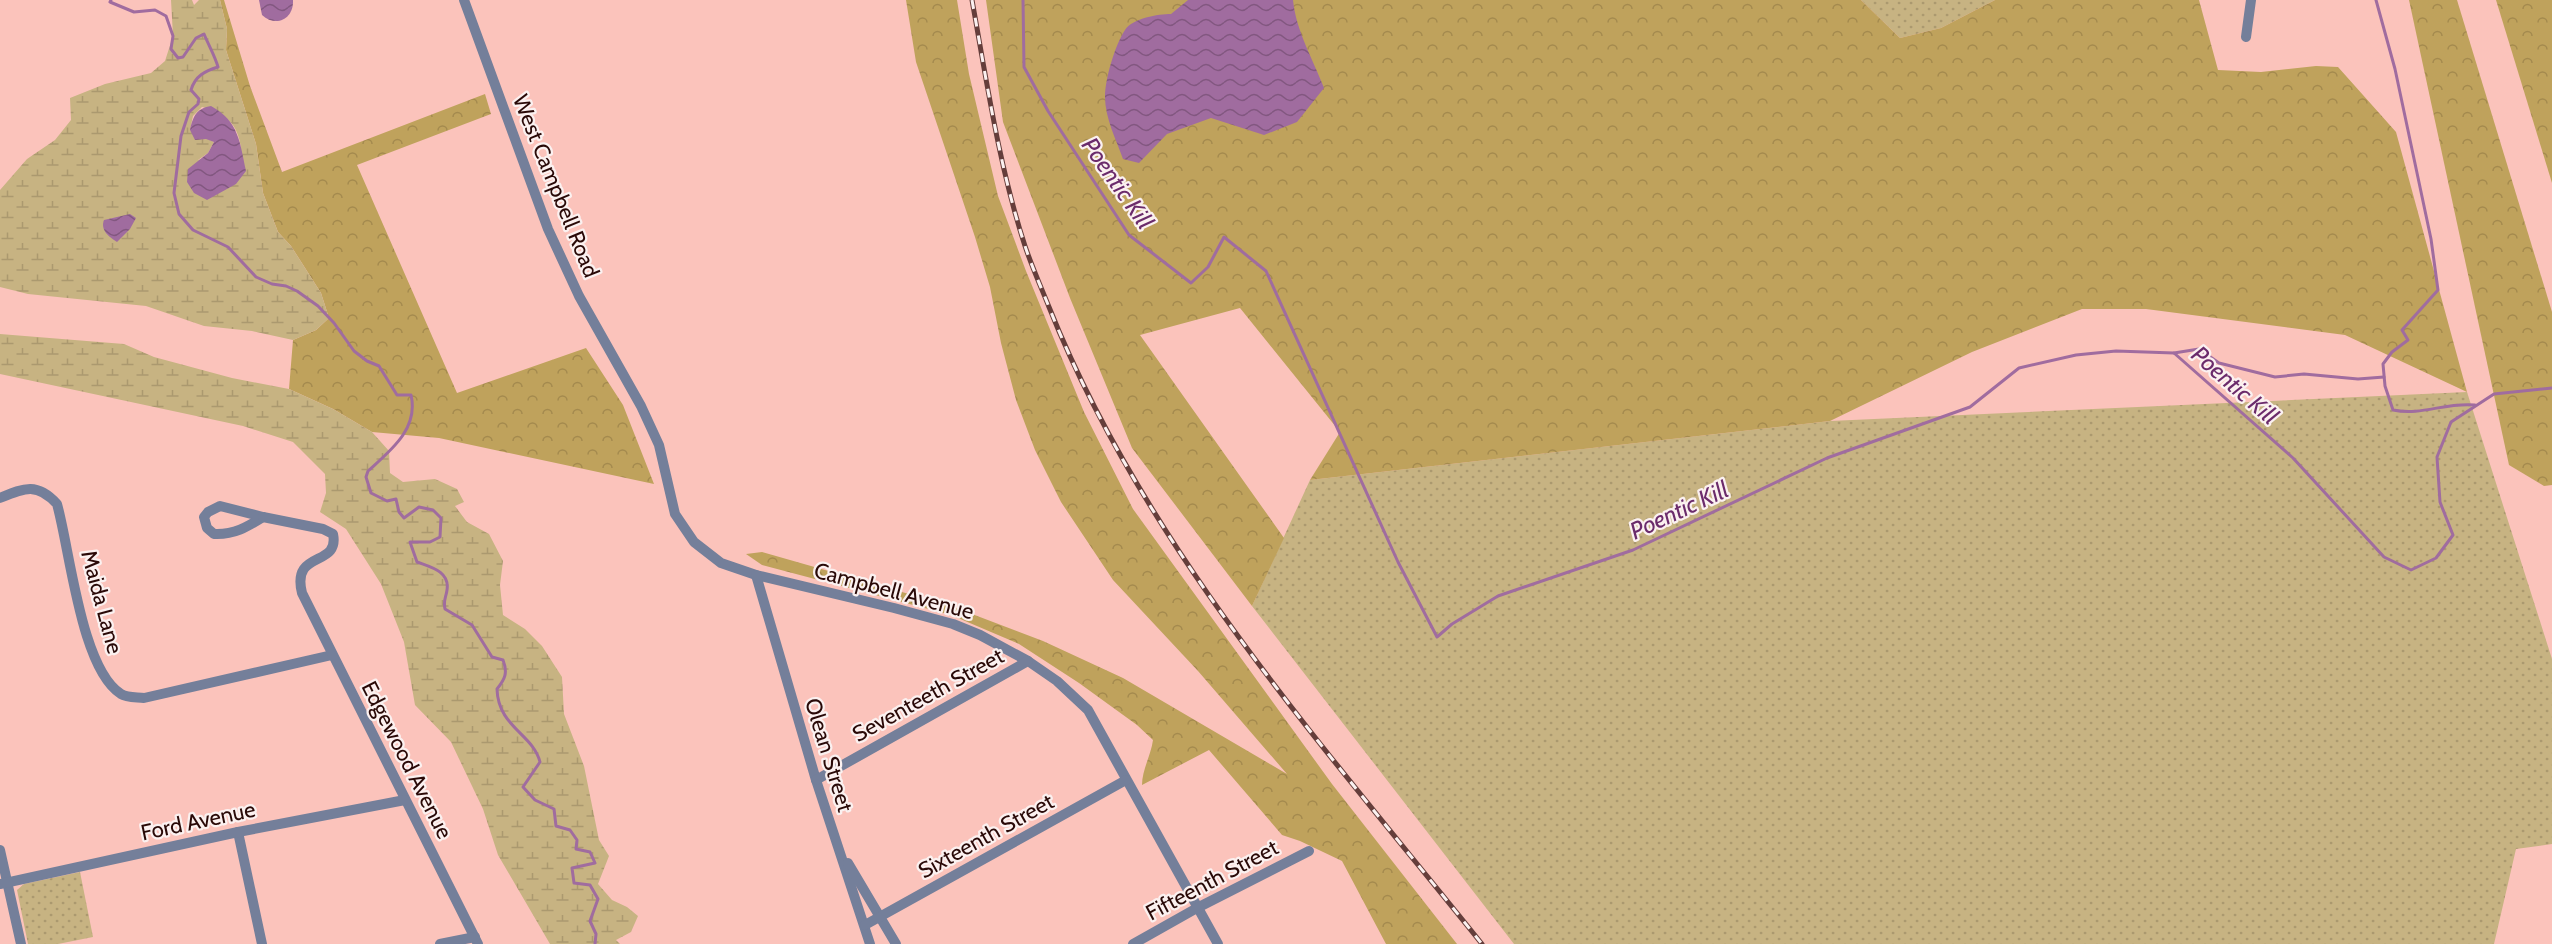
<svg xmlns="http://www.w3.org/2000/svg" width="2552" height="944" font-family="Cabin,sans-serif">
	<style>
		.green { fill: url(#green-dots) }
		.forest { fill: url(#forest-crowns) }
		.wetland { fill: url(#wetland-marsh); fill-rule: evenodd }
		.water { fill: url(#water-waves) }
		.lines { fill: none; stroke-linecap: round; stroke-linejoin: round }
		.stream { stroke: #a06c9f; stroke-width: 3 }
		.minor { stroke: #747f9a; stroke-width: 10 }
		.rail-casing { stroke: #653e3b; stroke-width: 5 }
		.rail { stroke: #fbf1f0; stroke-width: 3; stroke-dasharray: 9; stroke-linecap: butt }
		.labels { text-anchor: middle; dominant-baseline: central; stroke-width: 4.5; stroke-linejoin: round; paint-order: stroke }
		.street-label { font-size: 22px; fill: #290907; stroke: #fbf1f0 }
		.water-label { font-size: 24px; font-style: italic; fill: #6b2b6b; stroke: #fbf1f0 }
	</style>
	<defs>
		<pattern id="green-dots" width="8" height="8" patternUnits="userSpaceOnUse" patternTransform="scale(1.5)"><rect width="8" height="8" fill="#c7b382"/><path d="M2 2h.1M6 6h.1" fill="none" stroke="#ab996f" stroke-width="1.8" stroke-linecap="round"/></pattern>
		<pattern id="forest-crowns" width="20" height="18" patternUnits="userSpaceOnUse" patternTransform="scale(1.5)"><rect width="20" height="18" fill="#bfa25c"/><path d="M2 6a3 3 0 1 1 6 0M12 15a3 3 0 1 1 6 0" fill="none" stroke="#a48a4e"/></pattern>
		<pattern id="wetland-marsh" width="20" height="14" patternUnits="userSpaceOnUse" patternTransform="scale(1.5)"><rect width="20" height="14" fill="#c7b382"/><path d="M1 5h8M5 5V1M11 12h8M15 12V8" fill="none" stroke="#ab996f"/></pattern>
		<pattern id="water-waves" width="16" height="10" patternUnits="userSpaceOnUse" patternTransform="scale(1.5)"><rect width="16" height="10" fill="#a06c9f"/><path d="M0 5q4-4 8 0t8 0" fill="none" stroke="#825780"/></pattern>
	</defs>
	<rect width="100%" height="100%" fill="#fbc3bb"/>
	<!-- green -->
	<g class="green">
		<path d="M 1861,0 L 1995,0 L 1941,28 L 1900,38 Z"/>
		<path d="M 2467,392 L 2552,659 L 2552,844 L 2516,849 L 2494,944 L 1514,944 L 1252,606 L 1310,480 L 1830,421 Z"/>
		<path d="M 80,872 L 93,937 L 58,944 L 28,944 L 17,890 L 24,884 Z"/>
	</g>
	<!-- forest -->
	<g class="forest">
		<path d="M 220,0 L 224,0 L 250,86 L 282,172 L 485,94 L 491,114 L 357,165 L 457,393 L 586,348 L 623,405 L 654,484 L 439,438 L 372,432 L 333,409 L 289,389 L 293,340 L 316,330 L 329,318 L 321,293 L 291,246 L 278,232 L 263,193 L 256,144 L 226,50 L 227,29 Z"/>
		<path d="M 906,0 L 957,0 L 969,74 L 998,196 L 1026,271 L 1084,412 L 1133,509 L 1332,784 L 1457,944 L 1386,944 L 1342,861 L 1300,841 L 1282,835 L 1209,750 L 1142,785 C 1142,770 1151,755 1153,740 L 1137,725 L 1079,683 L 1019,644 L 951,615 L 762,565 L 746,554 L 762,552 L 951,606 L 1043,641 L 1123,678 L 1287,774 L 1198,671 L 1113,580 L 1061,502 L 1035,450 L 1016,400 L 1001,343 L 990,287 L 975,237 L 916,62 Z"/>
		<path d="M 986,0 L 1861,0 L 1900,38 L 1941,28 L 1995,0 L 2199,0 L 2218,70 L 2261,72 L 2316,66 L 2338,67 L 2396,132 L 2467,392 L 2345,335 L 2146,309 L 2082,309 L 1972,352 L 1830,421 L 1310,480 L 1340,432 L 1240,308 L 1140,335 L 1284,538 L 1252,606 L 1132,448 L 1070,298 L 1003,122 Z"/>
		<path d="M 2409,0 L 2457,0 L 2552,312 L 2552,485 L 2544,486 L 2509,465 Z"/>
		<path d="M 2496,0 L 2552,0 L 2552,183 Z"/>
	</g>
	<!-- wetland -->
	<g class="wetland">
		<path d="M 171,0 L 192,0 L 194,5 L 199,0 L 220,0 L 227,29 L 226,50 L 256,144 L 263,193 L 278,232 L 291,246 L 321,293 L 329,318 L 316,330 L 293,340 L 252,331 L 204,326 L 146,306 L 28,294 L 0,287 L 0,190 L 27,159 L 55,140 L 71,120 L 70,98 L 105,84 L 151,73 L 165,61 L 173,36 ZM 202,107 C 225,112 238,124 241,148 L 198,160 L 208,153 L 214,142 L 190,130 L 193,116 Z"/>
		<path d="M 0,334 L 124,344 L 154,357 L 232,378 L 289,389 L 333,409 L 372,432 L 389,451 L 390,473 L 403,482 L 435,479 L 457,489 L 464,502 L 455,506 L 467,522 L 489,534 L 503,561 L 500,585 L 503,615 L 525,629 L 542,646 L 562,677 L 564,714 L 584,766 L 599,840 L 609,856 L 598,884 L 612,900 L 627,907 L 638,916 L 631,932 L 616,940 L 620,944 L 550,944 L 498,855 L 483,809 L 451,742 L 415,705 L 404,642 L 381,584 L 346,529 L 320,512 L 326,493 L 325,474 L 293,442 L 243,426 L 0,374 Z"/>
	</g>
	<!-- water -->
	<g class="water">
		<path d="M 259,0 L 293,0 C 294,19 276,28 262,15 Z"/>
		<path d="M 1188,0 L 1293,0 C 1296,31 1313,59 1324,88 L 1297,122 L 1264,135 L 1211,118 L 1167,134 L 1139,163 L 1123,159 C 1116,139 1105,118 1105,97 C 1105,79 1115,45 1125,30 C 1133,18 1158,14 1171,14 Z"/>
		<path d="M 211,106 C 239,121 240,143 246,171 L 236,184 L 207,200 L 194,193 L 187,182 L 188,169 L 208,153 L 214,142 L 206,139 L 195,140 L 190,130 C 193,116 197,108 211,106 Z"/>
		<path d="M 130,214 L 136,218 L 130,229 L 117,242 C 109,237 100,230 104,220 Z"/>
	</g>
	<g class="lines">
		<!-- stream -->
		<g class="stream">
			<path d="M 111,0 L 110,2 L 134,12 L 155,10 L 166,16 L 173,36 L 171,49 L 178,58 L 183,57 L 196,38 L 204,34 C 209,46 215,56 218,67 C 205,71 195,76 191,90 L 199,99 L 198,104 L 189,112 L 181,136 L 174,193 L 179,214 L 193,230 L 228,247 L 256,277 L 272,284 L 286,286 L 297,291 L 318,306 L 334,323 L 354,351 L 367,361 L 379,366 L 397,395 L 411,395 C 419,429 390,451 368,471 L 366,477 L 371,493 L 387,501 L 396,499 L 399,512 L 404,518 L 419,507 L 433,510 L 441,518 L 440,537 L 430,542 L 410,542 L 417,562 C 430,567 450,571 447,590 C 446,598 443,600 445,609 L 472,625 L 492,657 L 503,660 C 508,673 505,679 497,689 C 498,727 533,734 540,762 L 523,787 L 535,800 L 554,809 L 556,826 L 570,830 L 577,840 L 576,849 L 590,852 L 595,863 L 572,868 L 574,883 L 590,885 L 598,899 L 590,921 L 596,934 L 595,944"/>
			<path d="M 1023,0 L 1024,67 L 1048,111 L 1129,235 L 1191,283 L 1208,267 L 1224,237 L 1266,271 L 1398,562 L 1437,637 L 1452,624 L 1498,596 L 1633,550 L 1827,458 L 1970,407 L 2019,368 L 2076,355 L 2116,351 L 2174,353 L 2293,458 L 2384,557 L 2411,570 L 2436,558 L 2453,535 L 2440,502 L 2437,457 L 2451,422 L 2494,394 L 2552,388"/>
			<path d="M 2376,0 L 2395,69 L 2431,239 L 2438,290 L 2402,330 L 2408,340 L 2392,352 L 2383,364 L 2385,386 L 2393,410 C 2422,416 2445,402 2475,405"/>
			<path d="M 2174,353 L 2199,349 L 2219,363 L 2275,377 L 2304,374 L 2358,379 L 2384,377"/>
		</g>
		<!-- minor -->
		<g class="minor">
			<path d="M 464,0 L 548,229 L 579,296 L 641,406 L 659,445 L 675,514 L 694,542 L 721,563 L 756,575 L 894,608 L 953,624 L 980,635 L 1028,661 L 1057,681 L 1088,710 L 1218,944"/>
			<path d="M 2246,37 L 2251,0"/>
			<path d="M 0,498 C 24,488 37,482 57,504 C 70,550 81,669 121,694 C 127,698 137,697 144,698 L 332,655"/>
			<path d="M 220,506 L 263,517 C 247,527 234,535 214,534 L 207,528 L 204,517 L 208,512 Z"/>
			<path d="M 263,517 L 323,529 L 333,534 C 340,568 291,549 302,593 L 478,944"/>
			<path d="M 756,575 L 816,780 L 870,944"/>
			<path d="M 816,780 L 1028,661"/>
			<path d="M 238,832 L 262,944"/>
			<path d="M 0,850 L 21,944"/>
			<path d="M 848,863 L 896,944"/>
			<path d="M 0,884 L 238,832 L 405,800"/>
			<path d="M 865,925 L 1126,780"/>
			<path d="M 440,944 L 475,937"/>
			<path d="M 1133,944 L 1197,908 L 1309,851"/>
		</g>
		<defs>
			<path id="rail" d="M 972,0 C 987,83 999,166 1025,246 C 1032,267 1041,287 1049,307 C 1145,548 1322,744 1482,944"/>
		</defs>
		<!-- rail casing -->
		<use href="#rail" class="rail-casing"/>
		<!-- rail -->
		<use href="#rail" class="rail"/>
	</g>
	<g class="labels">
		<!-- street labels -->
		<g class="street-label">
			<text transform="translate(556 186) rotate(68)">West Campbell Road</text>
			<text transform="translate(894 591) rotate(15)">Campbell Avenue</text>
			<text transform="translate(102 602) rotate(75)">Maida Lane</text>
			<text transform="translate(928 695) rotate(-29)">Seventeeth Street</text>
			<text transform="translate(829 755) rotate(73)">Olean Street</text>
			<text transform="translate(407 760) rotate(63)">Edgewood Avenue</text>
			<text transform="translate(198 821) rotate(-12)">Ford Avenue</text>
			<text transform="translate(986 836) rotate(-29)">Sixteenth Street</text>
			<text transform="translate(1212 880) rotate(-28)">Fifteenth Street</text>
		</g>
		<!-- water labels -->
		<g class="water-label">
			<text transform="translate(1118 183) rotate(55)">Poentic Kill</text>
			<text transform="translate(2235 385) rotate(41)">Poentic Kill</text>
			<text transform="translate(1679 510) rotate(-25)">Poentic Kill</text>
		</g>
	</g>
</svg>
